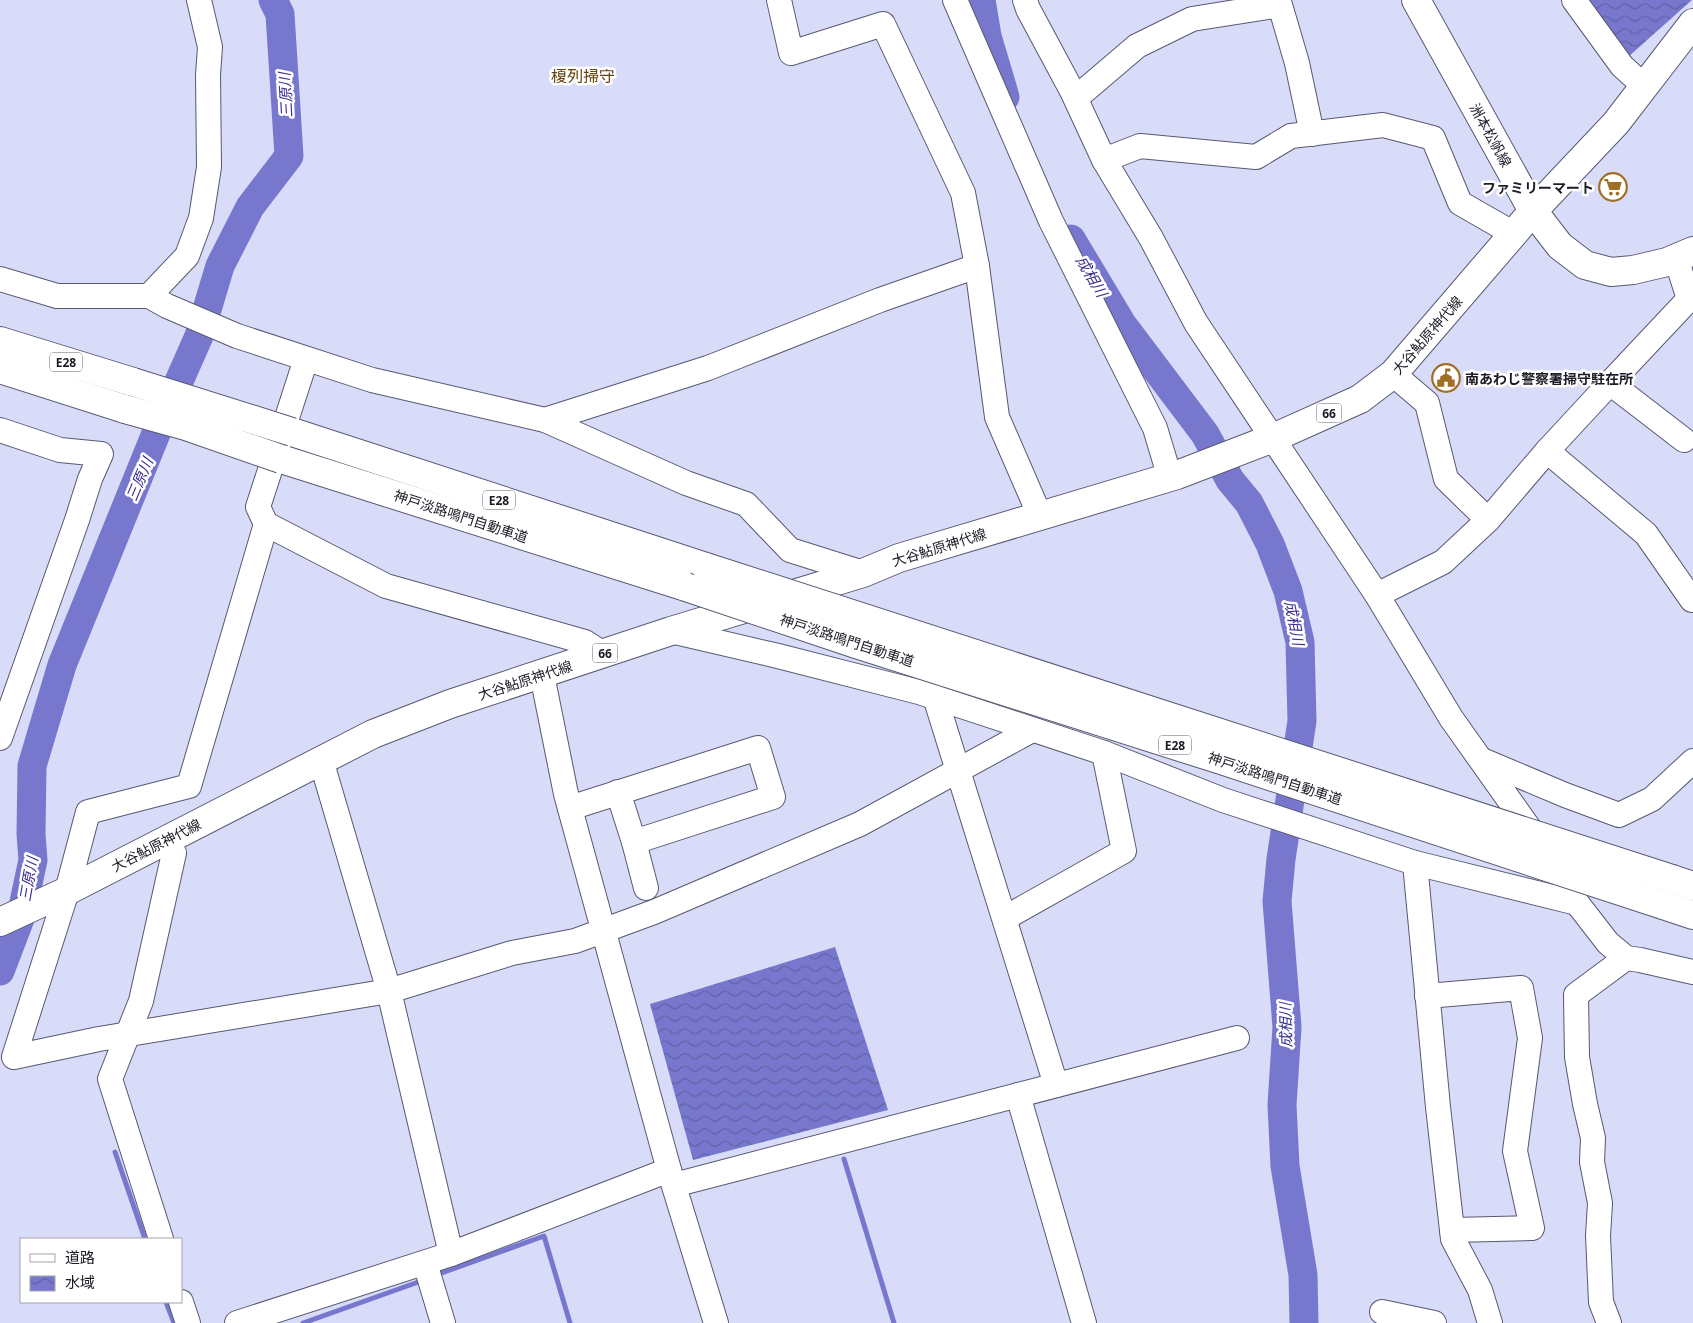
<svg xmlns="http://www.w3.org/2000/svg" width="1693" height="1323" font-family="'Noto Sans','Noto Sans JP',sans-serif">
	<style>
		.water { fill: url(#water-waves) }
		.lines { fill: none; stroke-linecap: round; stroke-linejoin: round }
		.stream { stroke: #7778cd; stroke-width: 5 }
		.river { stroke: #7778cd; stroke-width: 29 }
		.minor-casing { stroke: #575972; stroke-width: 26 }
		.major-casing { stroke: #575972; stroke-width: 30 }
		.highway-casing { stroke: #575972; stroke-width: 30 }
		.minor { stroke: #fff; stroke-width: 24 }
		.major { stroke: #fff; stroke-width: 28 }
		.highway { stroke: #fff; stroke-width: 28 }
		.highway-bridge-casing { stroke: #575972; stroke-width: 30; stroke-linecap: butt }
		.highway-bridge { stroke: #fff; stroke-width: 28 }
		.labels { text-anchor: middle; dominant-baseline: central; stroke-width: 5; stroke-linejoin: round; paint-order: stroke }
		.shield { fill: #fff; stroke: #606068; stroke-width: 1 }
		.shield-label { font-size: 12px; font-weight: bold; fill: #1c1c27 }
		.street-label { font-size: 14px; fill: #1c1c27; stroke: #fff }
		.poi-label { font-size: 14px; font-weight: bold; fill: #1c1c27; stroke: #fff; text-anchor: end }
		.water-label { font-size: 15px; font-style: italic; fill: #3a2d92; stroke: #fff }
		.quarter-label { font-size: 16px; fill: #66430f; stroke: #fff }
	</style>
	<defs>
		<pattern id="water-waves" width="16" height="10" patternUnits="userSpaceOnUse" patternTransform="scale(1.25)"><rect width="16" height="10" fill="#7778cd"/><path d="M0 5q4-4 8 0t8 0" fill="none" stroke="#6162a6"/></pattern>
	</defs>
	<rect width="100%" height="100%" fill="#d9dcf9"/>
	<!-- water -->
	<g class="water">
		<path d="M 1585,0 L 1692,0 L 1628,57 Z"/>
		<path d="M 835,947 L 888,1110 L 693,1160 L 650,1004 Z"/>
	</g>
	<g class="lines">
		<!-- stream -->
		<g class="stream">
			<path d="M 115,1152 L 145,1239"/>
			<path d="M 844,1159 L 894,1323"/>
			<path d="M 436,1275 L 544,1236 L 570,1323"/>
			<path d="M 166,1302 L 174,1323"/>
			<path d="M 303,1323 L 424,1280"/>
		</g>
		<!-- river -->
		<g class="river">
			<path d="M 981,0 L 987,36 L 1005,97"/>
			<path d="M 1071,239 L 1122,324 L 1205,434 L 1230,480 L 1249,503 L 1270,544 L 1288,591 L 1300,642 L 1302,721 L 1281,859 L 1277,901 L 1287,1027 L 1282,1105 L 1285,1166 L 1303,1275 L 1304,1323"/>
			<path d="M 0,971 L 21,916 L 33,860 L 31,834 L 32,766 L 62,665 L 157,431 L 199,336 L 220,266 L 250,207 L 289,156 L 280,14 L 273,0"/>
		</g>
		<defs>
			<g id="minor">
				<path d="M 779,0 L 791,53 L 883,24 L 963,193 L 977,266 L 997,417 L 1040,516"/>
				<path d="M 955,0 L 1051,221 L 1155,428 L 1170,478"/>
				<path d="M 1025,0 L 1028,9 L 1072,91 L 1104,160 L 1151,238 L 1196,323 L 1377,595 L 1451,718 L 1563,876 L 1577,903 L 1608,943 L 1626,958 L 1640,960 L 1693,972"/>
				<path d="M 1574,0 L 1622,66 L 1645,87"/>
				<path d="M 1076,98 L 1137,46 L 1192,19 L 1280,5 L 1297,63 L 1312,134"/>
				<path d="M 1104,160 L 1140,146 L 1256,157 L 1291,136 L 1383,125 L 1433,138 L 1460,203 L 1514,234"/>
				<path d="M 0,279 L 57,296 L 149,296 L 167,306 L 237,336 L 372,380 L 545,420 L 686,483 L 746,504 L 790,550 L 863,573"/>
				<path d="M 149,296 L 187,256 L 201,218 L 209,167 L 208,75 L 210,47 L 199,0"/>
				<path d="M 306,359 L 258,507 L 266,524 L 386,586 L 585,642 L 603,654"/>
				<path d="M 1393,374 L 1427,403 L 1446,479 L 1488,520"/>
				<path d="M 1610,383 L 1689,299 L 1676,258"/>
				<path d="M 545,420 L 708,368 L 880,300 L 977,266"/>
				<path d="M 0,430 L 60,450 L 101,454 L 90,479 L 77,520 L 0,738"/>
				<path d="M 1547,451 L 1646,534 L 1692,600"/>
				<path d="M 266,524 L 189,786 L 88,812 L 67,891 L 14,1057 L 99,1039 L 389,991 L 512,953 L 575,941 L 654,912 L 860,824 L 1032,730"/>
				<path d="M 1377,595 L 1443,562 L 1488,520 L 1547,451 L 1610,383 L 1684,440"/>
				<path d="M 671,631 L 778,656 L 919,692 L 1104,753 L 1223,800 L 1415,863 L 1577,903"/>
				<path d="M 542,675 L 566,794 L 669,1170 L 716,1323"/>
				<path d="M 935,697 L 1056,1085"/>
				<path d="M 321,760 L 389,991 L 451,1254"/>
				<path d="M 1482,760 L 1565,795 L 1619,815 L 1652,799 L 1693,761"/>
				<path d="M 618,792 L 634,842 L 646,888"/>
				<path d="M 570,808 L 758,748 L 773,797 L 634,842"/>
				<path d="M 1415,863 L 1438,1107 L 1453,1239 L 1480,1290 L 1490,1323"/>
				<path d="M 1005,918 L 1124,851 L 1104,753"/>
				<path d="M 1427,996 L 1521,988 L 1530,1038 L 1515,1151 L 1532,1228 L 1452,1230"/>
				<path d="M 1018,1095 L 1084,1323"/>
				<path d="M 674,1185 L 1237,1038"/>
				<path d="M 161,1239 L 110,1079 L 141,1001 L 174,853"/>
				<path d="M 425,1263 L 443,1323"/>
				<path d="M 181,1302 L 188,1323"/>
				<path d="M 1382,1312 L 1434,1323"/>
				<path d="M 237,1323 L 451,1254 L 669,1170"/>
				<path d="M 1609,1323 L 1601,1302 L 1598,1236 L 1600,1203 L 1592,1162 L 1593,1138 L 1585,1104 L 1577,1057 L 1576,995 L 1626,958"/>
			</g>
			<g id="major">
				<path d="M 1416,0 L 1533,211 L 1560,246 L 1585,265 L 1611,272 L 1633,270 L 1667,262 L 1693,251"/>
				<path d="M 0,922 L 67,891 L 373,734 L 450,704 L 671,631 L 863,573 L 899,558 L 1177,475 L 1273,438 L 1360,399 L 1393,374 L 1533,211 L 1616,123 L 1693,23"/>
			</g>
			<g id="highway">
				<path d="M 0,341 L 133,382"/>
				<path d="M 0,369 L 125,409"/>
				<path d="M 292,432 L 706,567"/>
				<path d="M 281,459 L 686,587"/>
				<path d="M 1672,879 L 1693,886"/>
				<path d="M 1663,905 L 1693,915"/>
			</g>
		</defs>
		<!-- minor casing -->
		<use href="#minor" class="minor-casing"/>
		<!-- major casing -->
		<use href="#major" class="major-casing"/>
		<!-- highway casing -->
		<use href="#highway" class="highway-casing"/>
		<!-- minor -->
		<use href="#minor" class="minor"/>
		<!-- major -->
		<use href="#major" class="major"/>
		<!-- highway -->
		<use href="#highway" class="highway"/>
		<defs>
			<g id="highway-bridge">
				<path d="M 133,382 L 292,432"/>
				<path d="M 125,409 L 186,426 L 281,459"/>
				<path d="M 706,567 L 1672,879"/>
				<path d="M 686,587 L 856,644 L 1221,760 L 1663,905"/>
			</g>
		</defs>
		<!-- highway-bridge casing -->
		<use href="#highway-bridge" class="highway-bridge-casing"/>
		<!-- highway-bridge -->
		<use href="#highway-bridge" class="highway-bridge"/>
	</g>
	<!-- icons -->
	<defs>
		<symbol id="supermarket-ring" viewBox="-11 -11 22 22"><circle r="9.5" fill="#fff" stroke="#a16e25" stroke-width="1.5"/><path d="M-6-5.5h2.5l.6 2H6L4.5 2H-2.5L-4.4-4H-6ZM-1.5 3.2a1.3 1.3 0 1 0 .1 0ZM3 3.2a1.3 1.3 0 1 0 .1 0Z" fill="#a16e25"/></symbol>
		<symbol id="civic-ring" viewBox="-11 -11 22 22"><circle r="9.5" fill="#fff" stroke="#a16e25" stroke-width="1.5"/><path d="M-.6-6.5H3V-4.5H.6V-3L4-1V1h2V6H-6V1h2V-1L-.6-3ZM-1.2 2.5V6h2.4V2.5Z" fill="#a16e25"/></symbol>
	</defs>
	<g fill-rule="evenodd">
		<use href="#supermarket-ring" x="1597" y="171" width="32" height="32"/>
		<use href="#civic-ring" x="1430" y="362" width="32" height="32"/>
	</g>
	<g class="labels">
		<!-- shield labels -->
		<g class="shield">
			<rect x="50" y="352.5" width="32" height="19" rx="4"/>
			<rect x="1316.5" y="403.5" width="25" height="19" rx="4"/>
			<rect x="483" y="490.5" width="32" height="19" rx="4"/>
			<rect x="592.5" y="643.5" width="25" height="19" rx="4"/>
			<rect x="1159" y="735.5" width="32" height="19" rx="4"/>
		</g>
		<g class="shield-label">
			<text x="66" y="362">E28</text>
			<text x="1329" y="413">66</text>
			<text x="499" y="500">E28</text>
			<text x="605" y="653">66</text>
			<text x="1175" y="745">E28</text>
		</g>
		<!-- street labels -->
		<g class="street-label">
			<text transform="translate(1491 135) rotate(61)">洲本松帆線</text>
			<text transform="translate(1427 335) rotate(-49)">大谷鮎原神代線</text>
			<text transform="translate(461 516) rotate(18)">神戸淡路鳴門自動車道</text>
			<text transform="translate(939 547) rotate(-17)">大谷鮎原神代線</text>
			<text transform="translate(847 640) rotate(18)">神戸淡路鳴門自動車道</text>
			<text transform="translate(525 680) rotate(-18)">大谷鮎原神代線</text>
			<text transform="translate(1275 778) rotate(18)">神戸淡路鳴門自動車道</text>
			<text transform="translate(156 845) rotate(-27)">大谷鮎原神代線</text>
		</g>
		<!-- poi labels -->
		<g class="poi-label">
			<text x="1594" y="187">ファミリーマート</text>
			<text x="1465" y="378" text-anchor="start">南あわじ警察署掃守駐在所</text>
		</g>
		<!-- water labels -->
		<g class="water-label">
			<text transform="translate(285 95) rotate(-93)">三原川</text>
			<text transform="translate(1092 276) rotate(59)">成相川</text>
			<text transform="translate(139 479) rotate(-67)">三原川</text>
			<text transform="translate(1295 623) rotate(79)">成相川</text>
			<text transform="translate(28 879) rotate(-80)">三原川</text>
			<text transform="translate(1285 1025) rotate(-91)">成相川</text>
		</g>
		<!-- quarter labels -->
		<g class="quarter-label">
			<text x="583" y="76">榎列掃守</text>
		</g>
	</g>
	<!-- legend -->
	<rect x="20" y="1238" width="162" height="65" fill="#ffffff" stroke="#a4a4a9"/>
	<rect x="30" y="1254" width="25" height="8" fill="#ffffff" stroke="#a4a4a9"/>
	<text x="65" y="1263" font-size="15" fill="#1c1c27">道路</text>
	<rect x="30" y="1276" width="25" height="15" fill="url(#water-waves)" stroke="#a4a4a9"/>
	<text x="65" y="1288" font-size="15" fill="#1c1c27">水域</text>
</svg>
